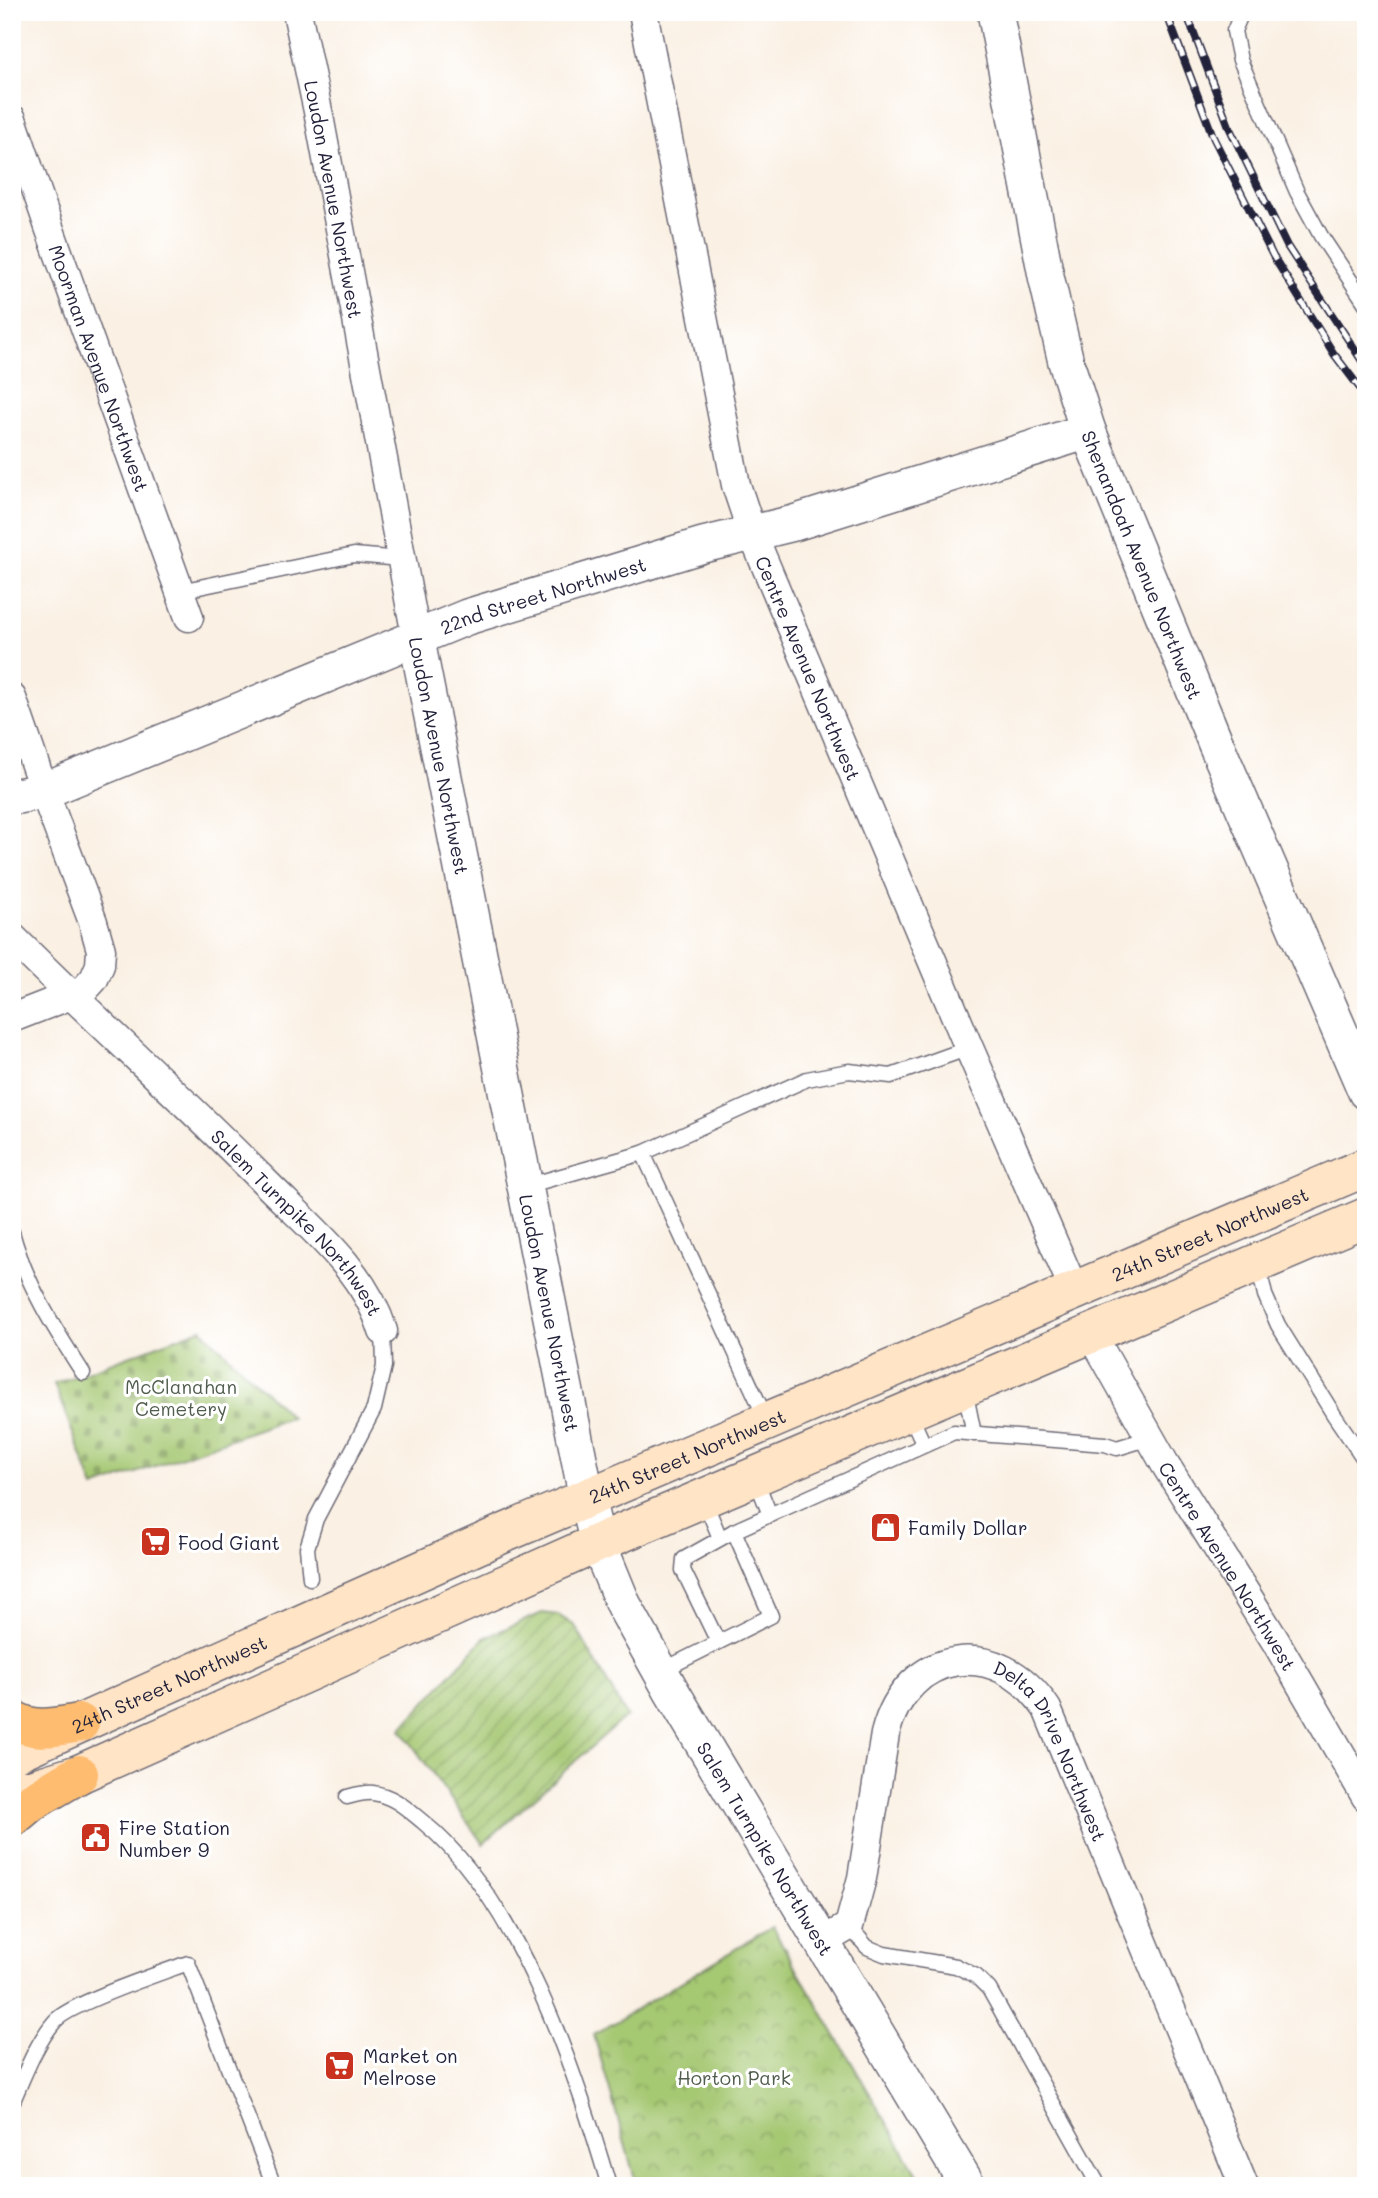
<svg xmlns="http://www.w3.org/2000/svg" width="1378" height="2198" font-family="Mali,sans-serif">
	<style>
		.cemetery { fill: url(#cemetery-stones); stroke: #647556; stroke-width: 2 }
		.park { fill: url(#park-crowns); stroke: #647556; stroke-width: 2 }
		.garden { fill: url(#garden-furrows); stroke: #647556; stroke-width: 2 }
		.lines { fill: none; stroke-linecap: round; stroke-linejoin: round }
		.service-casing { stroke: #6e6a76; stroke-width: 17 }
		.minor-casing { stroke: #6e6a76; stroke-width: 31 }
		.tertiary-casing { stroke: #6e6a76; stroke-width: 38 }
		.secondary-casing { stroke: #6e6a76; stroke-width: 41 }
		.primary-casing { stroke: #6e6a76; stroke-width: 41 }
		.service { stroke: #fff; stroke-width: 14 }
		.minor { stroke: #fff; stroke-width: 28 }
		.tertiary { stroke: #fff; stroke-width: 35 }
		.secondary { stroke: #ffe4c6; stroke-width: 38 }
		.primary { stroke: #febc70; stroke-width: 38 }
		.rail-casing { stroke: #22223b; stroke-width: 8 }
		.rail { stroke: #fff; stroke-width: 5; stroke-dasharray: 16; stroke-linecap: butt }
		.labels { text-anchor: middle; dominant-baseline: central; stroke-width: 6; stroke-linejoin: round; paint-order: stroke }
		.street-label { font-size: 19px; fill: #22223b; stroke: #fff }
		.park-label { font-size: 19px; fill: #505c4e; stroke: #fff }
		.poi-label { font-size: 19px; fill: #22223b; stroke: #fff; text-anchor: start }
	</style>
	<defs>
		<pattern id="cemetery-stones" width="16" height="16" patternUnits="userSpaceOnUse" patternTransform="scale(1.75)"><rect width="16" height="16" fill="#a5c872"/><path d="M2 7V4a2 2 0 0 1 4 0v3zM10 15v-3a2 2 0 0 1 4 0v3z" fill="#86a25f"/></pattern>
		<pattern id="park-crowns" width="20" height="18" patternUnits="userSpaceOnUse" patternTransform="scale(1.75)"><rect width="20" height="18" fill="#a5c872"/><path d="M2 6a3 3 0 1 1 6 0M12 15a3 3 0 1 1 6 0" fill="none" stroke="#86a25f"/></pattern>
		<pattern id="garden-furrows" width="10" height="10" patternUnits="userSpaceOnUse" patternTransform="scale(1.75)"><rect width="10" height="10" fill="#a5c872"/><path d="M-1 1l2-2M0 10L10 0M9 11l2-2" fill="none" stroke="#86a25f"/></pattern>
	</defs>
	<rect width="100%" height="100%" fill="#fff"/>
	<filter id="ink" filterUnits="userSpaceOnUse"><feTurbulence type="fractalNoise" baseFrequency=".0143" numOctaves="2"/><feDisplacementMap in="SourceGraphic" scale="14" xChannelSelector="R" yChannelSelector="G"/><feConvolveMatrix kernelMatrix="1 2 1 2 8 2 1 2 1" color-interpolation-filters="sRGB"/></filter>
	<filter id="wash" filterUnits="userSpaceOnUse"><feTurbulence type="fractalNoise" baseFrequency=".00686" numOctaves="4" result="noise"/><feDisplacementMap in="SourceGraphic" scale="28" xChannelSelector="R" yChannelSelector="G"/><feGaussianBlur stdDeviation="1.57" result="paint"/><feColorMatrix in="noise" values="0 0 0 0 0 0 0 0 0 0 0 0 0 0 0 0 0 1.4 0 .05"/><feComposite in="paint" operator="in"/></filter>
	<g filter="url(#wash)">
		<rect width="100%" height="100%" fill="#faf0e3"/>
		<!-- cemetery -->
		<path class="cemetery" d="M 201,1329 L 291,1417 L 94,1488 L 54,1384 Z"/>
		<!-- park -->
		<path class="park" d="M 772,1927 L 924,2186 L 637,2186 L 594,2035 Z"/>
		<!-- garden -->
		<path class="garden" d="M 542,1613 L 558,1615 L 575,1626 L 627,1717 L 619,1722 L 483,1844 L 401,1729 L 484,1638 Z"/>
	</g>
	<g filter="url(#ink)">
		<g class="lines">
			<defs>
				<g id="service">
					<path d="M 1242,12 L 1234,31 L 1240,60 L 1297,192 L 1321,236 L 1366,304"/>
					<path d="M 180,591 L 354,555 L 401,559"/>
					<path d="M 643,1153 L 807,1079 L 849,1071 L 891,1076 L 969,1048"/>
					<path d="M 526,1186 L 643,1153 L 767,1421"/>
					<path d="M 12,1232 C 26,1284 54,1328 83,1373"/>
					<path d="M 1258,1264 L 1265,1295 L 1278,1325 L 1334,1415 L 1366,1462"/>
					<path d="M 965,1390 L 974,1434"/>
					<path d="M 909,1412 L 924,1445"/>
					<path d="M 755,1477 L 770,1515"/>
					<path d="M 704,1500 L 720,1538"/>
					<path d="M 734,1531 L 954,1432 L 1105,1444 L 1117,1448 L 1150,1438"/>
					<path d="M 310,1578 L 307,1548 L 316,1519 L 374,1409 L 384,1366 L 383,1331"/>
					<path d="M 661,1671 L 771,1616 L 734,1531 L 684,1559 L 683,1570 L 718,1642"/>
					<path d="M 347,1797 C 355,1795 365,1792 373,1793 C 394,1796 407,1809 423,1822 C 519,1900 575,2070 609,2186"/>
					<path d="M 849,1926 L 867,1947 L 884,1954 L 956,1966 L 976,1976 L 989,1989 L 1099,2186"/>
					<path d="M 12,2103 C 24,2076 36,2043 55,2021 C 71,2003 161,1973 188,1963 L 274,2186"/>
				</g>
				<g id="minor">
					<path id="s1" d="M 297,12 L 319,116 L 416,636"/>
					<path id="s2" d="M 643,12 L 736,485 L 752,533 L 969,1048 L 1075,1292"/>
					<path id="s3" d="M 12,119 L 50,230 L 189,617"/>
					<path d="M 12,698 L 44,791 L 93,922 L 101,950 L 100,965 L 94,979 L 84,990 L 12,1018"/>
					<path id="s4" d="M 12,937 C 94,1019 180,1096 261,1178 C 306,1224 364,1268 383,1331"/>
					<path id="s5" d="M 1091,1333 L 1165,1464 L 1276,1642 L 1366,1797"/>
					<path id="s6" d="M 823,1941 L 849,1926 L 862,1878 L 885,1734 C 907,1648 998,1635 1047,1709 L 1244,2186"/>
				</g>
				<g id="tertiary">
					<path id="s7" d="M 995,12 L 1046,276 L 1066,362 L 1088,431 L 1216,744 L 1366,1092"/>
					<path id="s8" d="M 416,636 L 587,1499 L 598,1543 L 623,1604 L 672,1692 L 968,2186"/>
					<path id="s9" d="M 12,797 L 44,791 L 467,617 L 703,545 L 794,523 L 1088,431"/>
				</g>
				<g id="secondary">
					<path id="s10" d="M 12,1754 L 500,1535 L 1366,1167"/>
					<path d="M 12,1789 L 31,1789 L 79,1774 L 598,1543 L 1366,1217"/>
				</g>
				<g id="primary">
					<path d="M 12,1719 C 34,1733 55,1727 80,1723"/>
					<path d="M 12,1818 L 31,1802 L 79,1774"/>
				</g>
			</defs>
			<!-- service casing -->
			<use href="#service" class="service-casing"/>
			<!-- minor casing -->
			<use href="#minor" class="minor-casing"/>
			<!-- tertiary casing -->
			<use href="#tertiary" class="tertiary-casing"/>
			<!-- secondary casing -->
			<use href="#secondary" class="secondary-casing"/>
			<!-- primary casing -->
			<use href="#primary" class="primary-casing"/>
			<!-- service -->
			<use href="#service" class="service"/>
			<!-- minor -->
			<use href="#minor" class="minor"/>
			<!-- tertiary -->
			<use href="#tertiary" class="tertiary"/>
			<!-- secondary -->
			<use href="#secondary" class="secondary"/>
			<!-- primary -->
			<use href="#primary" class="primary"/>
			<defs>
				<g id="rail">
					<path d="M 1166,12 L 1214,139 L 1273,256 L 1334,354 L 1366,396"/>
					<path d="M 1186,12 L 1230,129 L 1287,246 L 1366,367"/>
				</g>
			</defs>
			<!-- rail casing -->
			<use href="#rail" class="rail-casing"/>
			<!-- rail -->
			<use href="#rail" class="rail"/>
		</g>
	</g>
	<!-- icons -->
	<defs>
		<symbol id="shop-square" viewBox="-11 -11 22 22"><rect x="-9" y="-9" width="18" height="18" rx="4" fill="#c8321e" stroke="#fff"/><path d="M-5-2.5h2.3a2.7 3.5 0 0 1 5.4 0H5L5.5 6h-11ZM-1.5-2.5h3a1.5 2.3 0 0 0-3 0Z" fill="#fff"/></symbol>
		<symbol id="supermarket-square" viewBox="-11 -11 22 22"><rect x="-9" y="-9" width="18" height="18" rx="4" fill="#c8321e" stroke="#fff"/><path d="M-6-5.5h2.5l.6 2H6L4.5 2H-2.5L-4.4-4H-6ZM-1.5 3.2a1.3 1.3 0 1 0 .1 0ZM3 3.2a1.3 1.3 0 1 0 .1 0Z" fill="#fff"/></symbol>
		<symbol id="civic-square" viewBox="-11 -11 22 22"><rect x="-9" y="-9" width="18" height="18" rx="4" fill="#c8321e" stroke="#fff"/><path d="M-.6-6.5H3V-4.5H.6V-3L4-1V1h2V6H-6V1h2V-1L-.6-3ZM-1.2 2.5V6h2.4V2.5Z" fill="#fff"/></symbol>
	</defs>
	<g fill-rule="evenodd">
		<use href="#shop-square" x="868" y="1510" width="35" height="35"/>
		<use href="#supermarket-square" x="138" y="1524" width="35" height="35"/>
		<use href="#civic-square" x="78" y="1820" width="35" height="35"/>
		<use href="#supermarket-square" x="322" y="2048" width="35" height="35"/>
	</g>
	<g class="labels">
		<!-- street labels -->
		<g class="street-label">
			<text stroke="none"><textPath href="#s1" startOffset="191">Loudon Avenue Northwest</textPath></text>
			<text stroke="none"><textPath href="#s3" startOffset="264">Moorman Avenue Northwest</textPath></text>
			<text stroke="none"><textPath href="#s7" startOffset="574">Shenandoah Avenue Northwest</textPath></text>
			<text stroke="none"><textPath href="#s9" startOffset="569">22nd Street Northwest</textPath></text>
			<text stroke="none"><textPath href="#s2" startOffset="679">Centre Avenue Northwest</textPath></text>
			<text stroke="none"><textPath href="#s8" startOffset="122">Loudon Avenue Northwest</textPath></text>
			<text stroke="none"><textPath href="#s4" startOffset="404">Salem Turnpike Northwest</textPath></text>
			<text stroke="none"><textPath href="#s10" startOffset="1306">24th Street Northwest</textPath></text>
			<text stroke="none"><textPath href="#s8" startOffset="690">Loudon Avenue Northwest</textPath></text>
			<text stroke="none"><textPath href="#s10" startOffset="738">24th Street Northwest</textPath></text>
			<text stroke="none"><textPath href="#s5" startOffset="270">Centre Avenue Northwest</textPath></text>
			<text stroke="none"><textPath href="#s10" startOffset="172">24th Street Northwest</textPath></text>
			<text stroke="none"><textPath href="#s6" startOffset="478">Delta Drive Northwest</textPath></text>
			<text stroke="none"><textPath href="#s8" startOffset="1274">Salem Turnpike Northwest</textPath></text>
		</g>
		<!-- park labels -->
		<g class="park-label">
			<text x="181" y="1386">McClanahan<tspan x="181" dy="22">Cemetery</tspan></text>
			<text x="734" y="2077">Horton Park</text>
		</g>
		<!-- poi labels -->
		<g class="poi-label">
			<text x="908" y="1527">Family Dollar</text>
			<text x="178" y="1542">Food Giant</text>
			<text x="119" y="1827">Fire Station<tspan x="119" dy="22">Number 9</tspan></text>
			<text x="363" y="2055">Market on<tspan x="363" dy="22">Melrose</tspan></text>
		</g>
	</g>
	<!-- margin -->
	<rect width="1378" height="2198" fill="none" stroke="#fff" stroke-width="42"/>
</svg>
